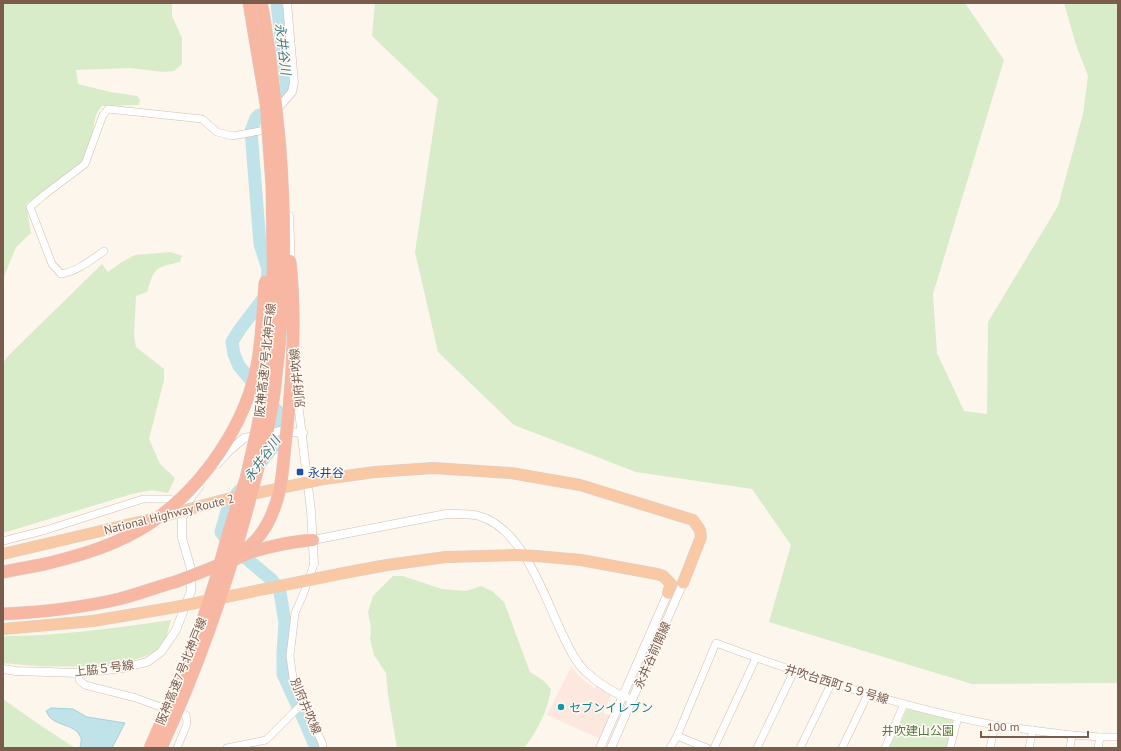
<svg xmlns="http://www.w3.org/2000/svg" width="1121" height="751" font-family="'PT Sans','Noto Sans JP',sans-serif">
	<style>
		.commercial { fill: #fde8e0 }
		.green { fill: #d8ecc9 }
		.water { fill: #bfe3e8; stroke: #a5d3da }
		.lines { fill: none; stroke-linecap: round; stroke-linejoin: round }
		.river { stroke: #bfe3e8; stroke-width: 13 }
		.minor-casing { stroke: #d1beb0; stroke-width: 8 }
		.tertiary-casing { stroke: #d1beb0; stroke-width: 9 }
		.trunk-casing { stroke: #dad1cd; stroke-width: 12 }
		.motorway-casing { stroke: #dad1cd; stroke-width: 13 }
		.minor { stroke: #fff; stroke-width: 7 }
		.tertiary { stroke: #fff; stroke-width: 8 }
		.trunk { stroke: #f9c8a4; stroke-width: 11 }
		.motorway { stroke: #f7b7a3; stroke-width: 12 }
		.trunk-bridge-casing { stroke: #dad1cd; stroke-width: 12; stroke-linecap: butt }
		.motorway-bridge-casing { stroke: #dad1cd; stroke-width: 13; stroke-linecap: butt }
		.trunk-bridge { stroke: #f9c8a4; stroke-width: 11 }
		.motorway-bridge { stroke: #f7b7a3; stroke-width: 12 }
		.transit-dot { fill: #1a4fb4; stroke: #fffaf3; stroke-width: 1.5 }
		.culture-dot { fill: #0f9aa8; stroke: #fffaf3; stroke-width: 1.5 }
		.labels { text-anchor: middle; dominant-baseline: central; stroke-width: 3; stroke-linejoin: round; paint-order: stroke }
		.street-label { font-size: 12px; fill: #7a5c4d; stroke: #fffaf3 }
		.transit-label { font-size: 12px; fill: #164399; stroke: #fffaf3; text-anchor: start }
		.culture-label { font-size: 12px; fill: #0d838f; stroke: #fffaf3; text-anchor: start }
		.park-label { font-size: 12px; fill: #537a41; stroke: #fffaf3 }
		.water-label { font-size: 13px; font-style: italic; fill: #437c86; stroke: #fffaf3 }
	</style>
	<rect width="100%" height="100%" fill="#fdf6ec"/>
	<!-- commercial -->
	<path class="commercial" d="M 571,667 L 579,676 L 595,689 L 596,685 L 610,694 L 611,696 L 603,713 L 610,716 L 600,739 L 547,715 Z"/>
	<!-- green -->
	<g class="green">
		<path d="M 3,3 L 172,3 L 172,16 L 182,38 L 182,64 L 174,71 L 163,72 L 130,68 L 76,70 L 78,84 L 110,92 L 137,96 L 140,100 L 139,105 L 102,106 C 92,116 95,129 91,142 C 89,151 85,159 79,167 L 26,204 L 31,233 L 16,247 L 3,279 Z"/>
		<path d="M 375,3 L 965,3 L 1004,60 L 933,294 L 937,353 L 964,411 L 987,414 L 988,322 L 1058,206 L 1083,114 L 1088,76 L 1076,45 L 1064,3 L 1118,3 L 1118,683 L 972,684 L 769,622 L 791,545 L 752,489 L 636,472 L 514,425 L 438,352 L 415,252 L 438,99 L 372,36 Z"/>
		<path d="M 171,252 L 182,256 L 180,262 C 155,268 155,266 147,292 L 136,296 L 134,336 L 136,347 L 164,369 L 164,380 L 149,439 L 160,464 L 175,478 L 168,493 L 152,490 L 132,494 L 3,533 L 3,363 L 8,356 L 102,264 L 108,272 L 122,262 L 135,255 Z"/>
		<path d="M 393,576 L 403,576 L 442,589 L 466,591 L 481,586 L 492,591 L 504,602 L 530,672 L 544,681 L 551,689 C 548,710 537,732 524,748 L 397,748 L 388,695 L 386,673 L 374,655 L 370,639 L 371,628 L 368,612 L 373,596 Z"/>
		<path d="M 171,620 C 169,627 167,637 163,643 C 144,674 36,667 3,663 L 3,636 C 60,636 115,628 171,620 Z"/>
		<path d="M 3,699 L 34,721 L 75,748 L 3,748 Z"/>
		<path d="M 907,709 L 953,720 L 946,748 L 889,748 Z"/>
	</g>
	<!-- water -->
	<path class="water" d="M 51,708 L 73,709 L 87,717 L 125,723 L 112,748 L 80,748 C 80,745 82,741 81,738 C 76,722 52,728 46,711 Z"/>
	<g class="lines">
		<!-- river -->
		<g class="river">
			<path d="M 277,3 L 287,88 L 282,93"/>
			<path d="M 257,467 L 280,438 L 282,417 L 239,366 L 234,354 L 232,342 L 240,329 L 266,295 L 268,269 L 260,244 L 251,131 L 256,118 L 259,115"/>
			<path d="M 239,491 L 229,504 L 221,532 L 229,544 L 272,580 L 280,592 L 285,623 L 283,653 L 283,674 L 305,722 L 316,748"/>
		</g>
		<defs>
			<g id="minor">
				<path d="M 104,251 C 91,260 78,271 61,274 L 52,264 L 30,207 L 44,195 L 85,164 L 103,115 L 108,109 L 202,119 L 217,132 L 232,136 L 271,129"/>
				<path d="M 3,541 L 46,530 L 143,499 L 170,499 L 178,503"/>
				<path d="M 314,564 L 303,595 L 295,613 L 290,656 L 293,678 L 323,745 L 322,748"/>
				<path d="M 79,673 L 79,680 L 85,685 L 136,698 L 166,709"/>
				<path d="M 175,712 L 186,715 L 187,724 L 177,748"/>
				<path d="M 677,736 L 707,748"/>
				<path d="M 227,748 L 266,740 L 304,702"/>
				<path d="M 670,748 L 677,736 L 716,643 C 807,677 899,706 994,725 C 1020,729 1046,732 1072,735"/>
				<path d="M 714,748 L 756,658"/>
				<path d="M 757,748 L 794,671"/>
				<path d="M 800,748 L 832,682"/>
				<path d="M 842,748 L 868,694"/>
				<path d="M 885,748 L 904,704"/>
				<path d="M 950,748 L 958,717"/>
				<path d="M 990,748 L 995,725"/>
				<path d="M 1029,748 L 1033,730"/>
				<path d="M 1070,748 L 1072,735 L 1100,737 L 1118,737"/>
				<path d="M 1098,748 L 1100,737"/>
			</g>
			<g id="tertiary">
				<path d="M 279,107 L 292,92 L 294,83 L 287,3"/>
				<path d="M 289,216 L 291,266"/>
				<path d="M 295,378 L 311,511 L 314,564"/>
				<path d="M 217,464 L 228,452 L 244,438 L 280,431 L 303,433"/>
				<path d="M 313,540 L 446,514 C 458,514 468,513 479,516 C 522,528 543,593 560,629 C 567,644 574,660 585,671 C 599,684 614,694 631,699"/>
				<path d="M 3,669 L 16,671 L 79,673 L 124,668 L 147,662 L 161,652 L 176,630 L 191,591 L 191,569 L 182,538 L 182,519 L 192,496 L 199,487"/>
				<path d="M 600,748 L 668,593"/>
				<path d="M 611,748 L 683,583"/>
			</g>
			<g id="trunk">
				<path d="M 324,479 L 375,472 L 433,468 L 511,473 L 580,485 L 693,520 L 700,530 L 701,537 L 683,583"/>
				<path d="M 3,554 L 156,518"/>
				<path d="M 536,556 L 581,560 L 657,574 L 663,576 L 671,584 L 668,593"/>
				<path d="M 344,573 L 387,565 L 446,557 L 515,555"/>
				<path d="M 3,629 L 93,621 L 176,607"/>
			</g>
			<g id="motorway">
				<path d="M 236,559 C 252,549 294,541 313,540"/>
				<path d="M 3,572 L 45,564"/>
				<path d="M 3,614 C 42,612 81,608 119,599 C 138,594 157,587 175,582"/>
			</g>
		</defs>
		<!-- minor casing -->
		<use href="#minor" class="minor-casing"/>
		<!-- tertiary casing -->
		<use href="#tertiary" class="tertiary-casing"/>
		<!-- trunk casing -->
		<use href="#trunk" class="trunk-casing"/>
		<!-- motorway casing -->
		<use href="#motorway" class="motorway-casing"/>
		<!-- minor -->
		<use href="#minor" class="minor"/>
		<!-- tertiary -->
		<use href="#tertiary" class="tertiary"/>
		<!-- trunk -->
		<use href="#trunk" class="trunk"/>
		<!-- motorway -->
		<use href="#motorway" class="motorway"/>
		<defs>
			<g id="trunk-bridge">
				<path d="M 164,516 L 223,500 L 324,479"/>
				<path d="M 515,555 L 536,556"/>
				<path d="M 176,607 L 344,573"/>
			</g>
			<g id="motorway-bridge">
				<path d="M 45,564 C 82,555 120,544 152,522 C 204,486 247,423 258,360 C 262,335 263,308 265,282"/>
				<path d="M 175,582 C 203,571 235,562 256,540 C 264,531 271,518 275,506 C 282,487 283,466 285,446 C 292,386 297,321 290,261"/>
				<path d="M 150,748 L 194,647 L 215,582 L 229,531 L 246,478 L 257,430 L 265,385 L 271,324 L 273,266 L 272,187 L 266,104 L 249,3"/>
				<path d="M 161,748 C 199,665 229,579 252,491 C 261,456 271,422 275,386 C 285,307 286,227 280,148 C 277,114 273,82 269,49 C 266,33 265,18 261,3"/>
			</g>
		</defs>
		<!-- trunk-bridge casing -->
		<use href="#trunk-bridge" class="trunk-bridge-casing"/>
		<!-- motorway-bridge casing -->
		<use href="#motorway-bridge" class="motorway-bridge-casing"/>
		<!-- trunk-bridge -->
		<use href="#trunk-bridge" class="trunk-bridge"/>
		<!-- motorway-bridge -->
		<use href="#motorway-bridge" class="motorway-bridge"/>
	</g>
	<!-- markers -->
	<rect class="transit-dot" x="296" y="468" width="8" height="8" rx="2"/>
	<circle class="culture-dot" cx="561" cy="707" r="4"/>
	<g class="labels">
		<!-- street labels -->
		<g class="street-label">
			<text transform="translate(265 360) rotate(-84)">阪神高速7号北神戸線</text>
			<text transform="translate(297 378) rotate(-96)">別府井吹線</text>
			<text transform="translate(169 514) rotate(-14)">National Highway Route 2</text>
			<text transform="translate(652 655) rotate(-66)">永井谷前開線</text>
			<text transform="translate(104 668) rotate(-7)">上脇５号線</text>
			<text transform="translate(181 671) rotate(-68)">阪神高速7号北神戸線</text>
			<text transform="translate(837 684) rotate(17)">井吹台西町５９号線</text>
			<text transform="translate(306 706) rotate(67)">別府井吹線</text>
		</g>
		<!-- transit labels -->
		<g class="transit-label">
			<text x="308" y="472">永井谷</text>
		</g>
		<!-- culture labels -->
		<g class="culture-label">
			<text x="569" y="707">セブンイレブン</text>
		</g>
		<!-- park labels -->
		<g class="park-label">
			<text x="918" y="730">井吹建山公園</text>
		</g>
		<!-- water labels -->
		<g class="water-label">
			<text transform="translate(283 49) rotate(83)">永井谷川</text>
			<text transform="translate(262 459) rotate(-55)">永井谷川</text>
		</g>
	</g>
	<!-- border -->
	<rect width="1121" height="751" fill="none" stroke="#7a5c4d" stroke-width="8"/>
	<!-- scale -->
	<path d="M981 731v6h107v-6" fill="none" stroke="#7a5c4d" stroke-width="2"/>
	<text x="987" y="731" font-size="12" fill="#7a5c4d" stroke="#fffaf3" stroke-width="3" paint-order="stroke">100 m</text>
</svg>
